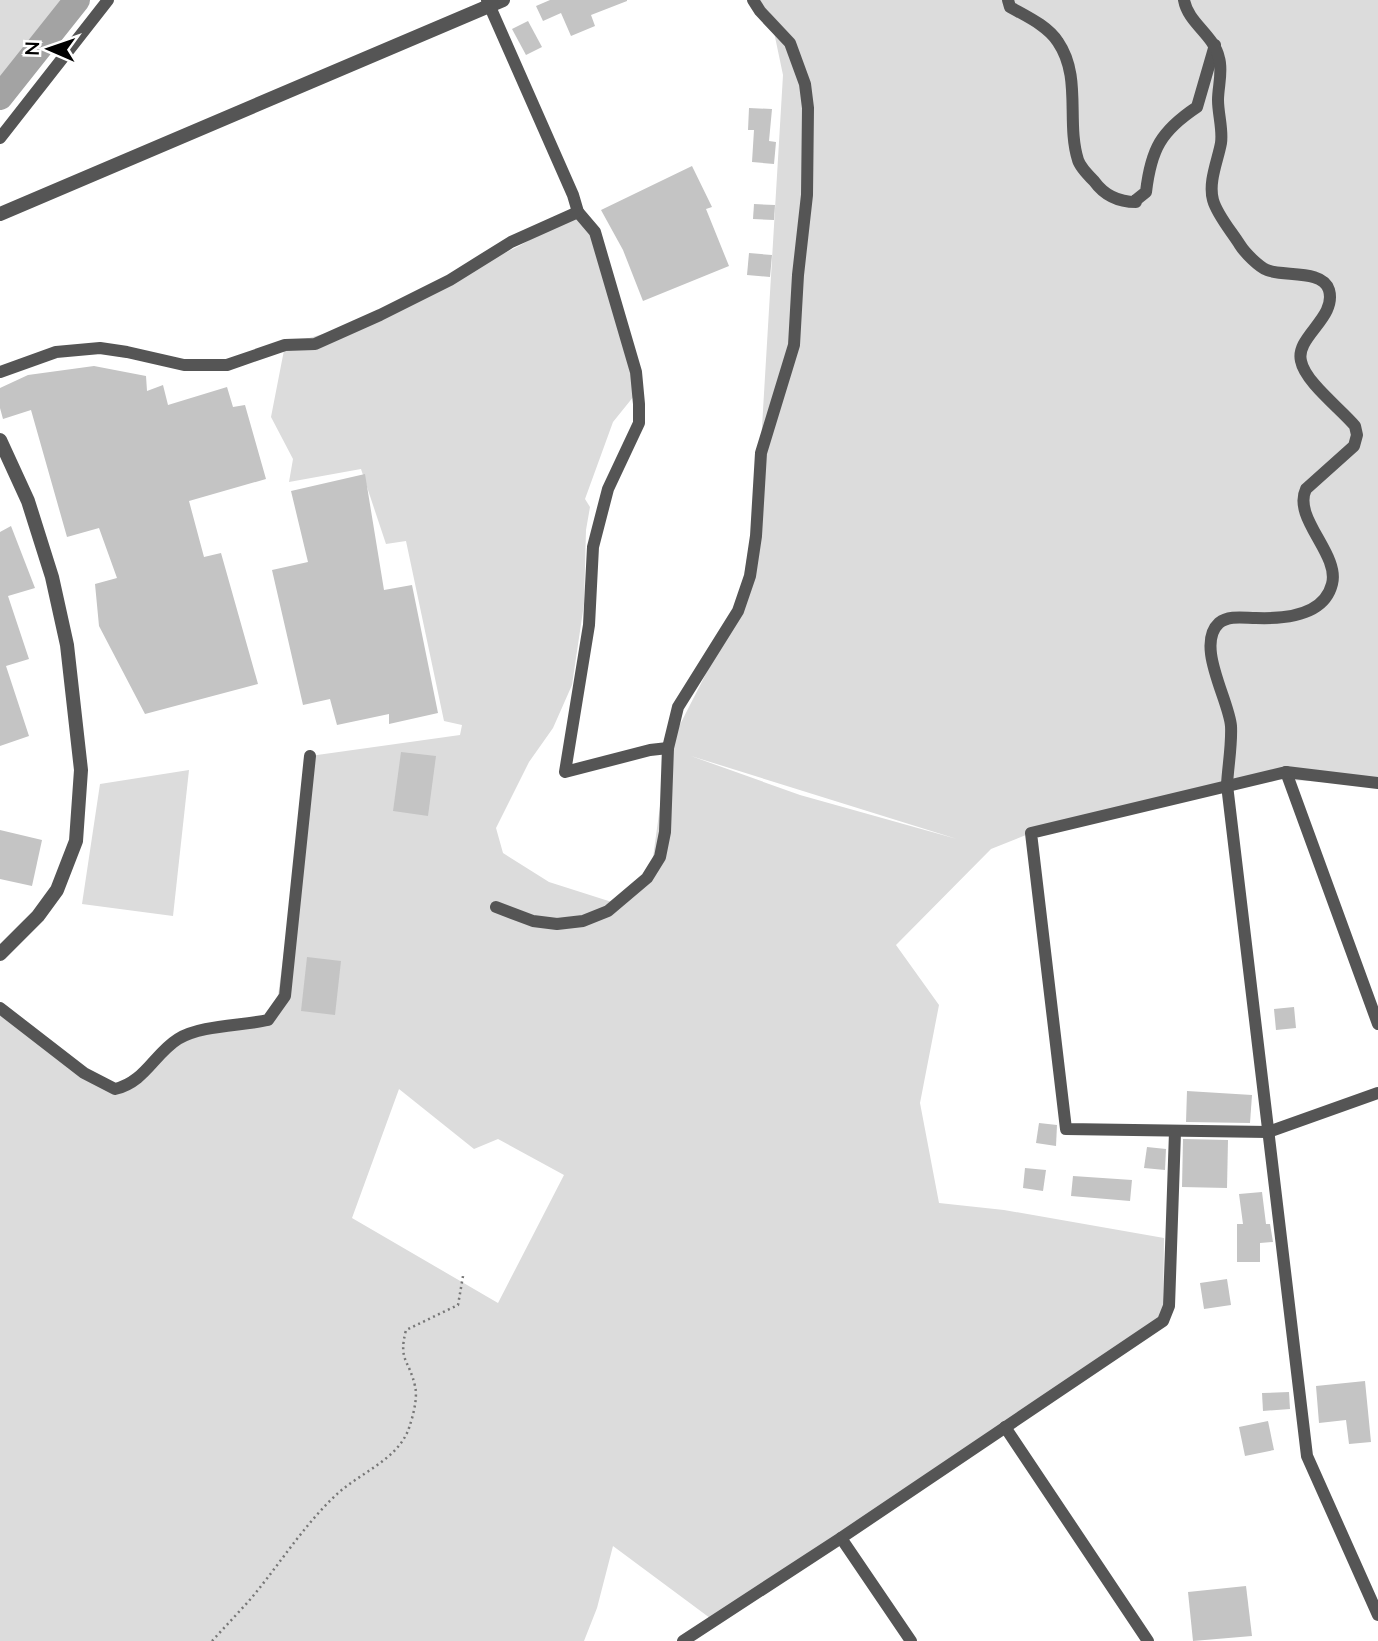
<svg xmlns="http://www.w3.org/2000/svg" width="1378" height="1641" font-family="Lato,sans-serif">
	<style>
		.green { fill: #dcdcdc; fill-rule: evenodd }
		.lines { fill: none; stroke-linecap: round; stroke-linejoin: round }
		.river { stroke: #a3a3a3; stroke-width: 26 }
		.building { fill: #c4c4c4 }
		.path { stroke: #777; stroke-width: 2.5; stroke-dasharray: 2 3.5; stroke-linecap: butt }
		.minor { stroke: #555; stroke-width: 12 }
		.tertiary { stroke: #555; stroke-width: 14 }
	</style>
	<rect width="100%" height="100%" fill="#fff"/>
	<!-- green -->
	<g class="green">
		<path d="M 0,0 L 63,0 L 0,77 Z"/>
		<path d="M 757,0 L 1378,0 L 1378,785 L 1257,778 L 1031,833 L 991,849 L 896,945 L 939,1005 L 920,1103 L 939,1203 L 1004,1210 L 1164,1238 L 1163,1321 L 714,1621 L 613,1546 L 597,1608 L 584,1641 L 0,1641 L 0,1011 L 115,1089 L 199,1031 L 268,1020 L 276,1011 L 310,756 L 460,735 L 462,725 L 444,721 L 406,541 L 386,544 L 361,469 L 289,482 L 293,459 L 271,417 L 285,345 L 361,323 L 519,246 L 578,212 L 598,243 L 638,391 L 613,422 L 585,499 L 590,507 L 586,530 L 584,604 L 572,685 L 553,728 L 529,762 L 496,828 L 503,853 L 549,882 L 618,904 L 651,872 L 668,748 L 738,611 L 758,494 L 783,75 L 770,13 ZM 691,756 L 957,839 L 800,795 ZM 399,1089 L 474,1149 L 498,1139 L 564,1175 L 498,1303 L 352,1218 Z"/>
		<path d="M 189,770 L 173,916 L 82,904 L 100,784 Z"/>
	</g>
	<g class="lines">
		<!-- river -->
		<path class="river" d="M 0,97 L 77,0"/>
	</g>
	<!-- building -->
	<g class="building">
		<path d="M 550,0 L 627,0 L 627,1 L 591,15 L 595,26 L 571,36 L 561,13 L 543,21 L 536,6 Z"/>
		<path d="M 528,21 L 542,47 L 526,55 L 512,29 Z"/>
		<path d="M 749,108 L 772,109 L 769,141 L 776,142 L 774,164 L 752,162 L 754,130 L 748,130 Z"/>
		<path d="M 692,166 L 712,207 L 706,209 L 729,266 L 643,301 L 623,250 L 601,210 Z"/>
		<path d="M 754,204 L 775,205 L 774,220 L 753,219 Z"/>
		<path d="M 749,253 L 772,255 L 770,277 L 747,275 Z"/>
		<path d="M 94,366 L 146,376 L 147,391 L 163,385 L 168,405 L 227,387 L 233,407 L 245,405 L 266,479 L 189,501 L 204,557 L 221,553 L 258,684 L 145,714 L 99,626 L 95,584 L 117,578 L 99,528 L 67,537 L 31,410 L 3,419 L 0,408 L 0,388 L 28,375 Z"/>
		<path d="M 365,474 L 384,590 L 412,585 L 438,713 L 389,724 L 389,714 L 337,725 L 330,699 L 303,705 L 272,570 L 308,562 L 291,491 Z"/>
		<path d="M 11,526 L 35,588 L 8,596 L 29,659 L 6,666 L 29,736 L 0,746 L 0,532 Z"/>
		<path d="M 401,752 L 436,756 L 428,816 L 393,811 Z"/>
		<path d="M 0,830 L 42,840 L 32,886 L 0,879 Z"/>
		<path d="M 307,957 L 341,961 L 335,1015 L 301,1011 Z"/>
		<path d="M 1294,1007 L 1296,1028 L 1276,1030 L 1274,1009 Z"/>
		<path d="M 1187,1091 L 1252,1095 L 1250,1123 L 1186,1122 Z"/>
		<path d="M 1039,1123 L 1057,1125 L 1056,1146 L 1036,1143 Z"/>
		<path d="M 1183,1139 L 1228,1140 L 1227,1188 L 1182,1187 Z"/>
		<path d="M 1147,1147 L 1166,1149 L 1165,1170 L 1144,1168 Z"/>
		<path d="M 1025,1168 L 1046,1170 L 1043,1191 L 1023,1188 Z"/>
		<path d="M 1073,1176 L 1132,1180 L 1130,1201 L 1071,1196 Z"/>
		<path d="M 1262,1192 L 1266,1224 L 1270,1224 L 1273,1242 L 1260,1243 L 1260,1262 L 1237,1262 L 1237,1224 L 1243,1224 L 1239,1194 Z"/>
		<path d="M 1227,1279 L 1231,1305 L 1204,1309 L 1200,1283 Z"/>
		<path d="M 1365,1381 L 1371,1442 L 1349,1444 L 1346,1420 L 1319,1423 L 1316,1386 Z"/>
		<path d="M 1289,1392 L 1290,1409 L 1263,1411 L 1262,1393 Z"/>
		<path d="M 1268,1421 L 1274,1450 L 1245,1456 L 1239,1427 Z"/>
		<path d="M 1246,1586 L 1252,1636 L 1193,1641 L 1188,1592 Z"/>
	</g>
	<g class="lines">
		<!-- path -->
		<path class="path" d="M 212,1641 C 224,1628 236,1615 248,1602 C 278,1567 302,1527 336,1495 C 359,1473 398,1460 409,1428 C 413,1416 418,1398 415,1386 C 409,1359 398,1361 406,1330 L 458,1305 L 463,1276"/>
		<!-- minor -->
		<g class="minor">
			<path d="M 487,0 L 573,195 L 578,212 L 595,232 L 636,372 L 639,404 L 639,423 L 608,489 L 593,547 L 589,625 L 565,772 L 650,750 L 668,748"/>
			<path d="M 1008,0 L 1010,7 C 1026,16 1048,26 1058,42 C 1082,77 1066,122 1078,160 C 1080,167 1088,175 1094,181 C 1104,195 1118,202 1136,202 L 1136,200 L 1146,192 C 1151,149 1161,131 1197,107 L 1215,45"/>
			<path d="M 1184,0 C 1188,23 1214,35 1219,58 C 1223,71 1218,87 1218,100 C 1218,114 1223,129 1221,143 C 1218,160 1208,182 1213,200 C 1217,215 1232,232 1240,245 C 1245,253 1259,267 1267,270 C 1283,277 1323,269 1329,290 C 1337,318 1295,337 1301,361 C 1305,382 1341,409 1355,426 L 1357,435 L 1354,446 L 1306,489 C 1292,518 1340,554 1332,584 C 1324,616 1283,619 1256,618 C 1244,618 1229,615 1219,623 C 1195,645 1229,700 1231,726 C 1232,745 1228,766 1227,785 L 1307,1456 L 1378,1615"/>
			<path d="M 0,138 L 108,0"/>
			<path d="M 0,372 L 56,352 L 100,348 L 127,352 L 184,365 L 227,365 L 285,345 L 315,344 L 380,315 L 450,280 L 511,242 L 578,212"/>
			<path d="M 1286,772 L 1378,1024"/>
			<path d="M 1378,783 L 1286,772 L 1031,833 L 1066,1129 L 1268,1132 L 1378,1093"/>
			<path d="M 496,907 L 533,921 L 557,924 L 583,921 L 608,911 L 647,878 L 660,857 L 665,832 L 668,748 L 678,707 L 738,611 L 750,576 L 756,536 L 761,453 L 794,345 L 798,275 L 807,195 L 808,108 L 805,84 L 790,43 L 760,11 L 753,0"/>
			<path d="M 0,1008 L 84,1073 L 115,1089 C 145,1082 154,1054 178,1039 C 201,1025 241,1026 268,1020 L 285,996 L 310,756"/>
			<path d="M 1005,1427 L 1148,1641"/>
			<path d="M 841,1538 L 911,1641"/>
			<path d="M 683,1641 L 841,1538 L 1163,1321 L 1169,1306 L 1175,1132"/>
		</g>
		<!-- tertiary -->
		<g class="tertiary">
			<path d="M 0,214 L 503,0"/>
			<path d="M 0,440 L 28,501 L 52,577 L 67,645 L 81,770 L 76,841 L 57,890 L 38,916 L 0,954"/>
		</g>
	</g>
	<!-- north arrow -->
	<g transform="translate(49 49) rotate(272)" stroke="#ffffff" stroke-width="5" paint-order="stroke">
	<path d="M0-5L12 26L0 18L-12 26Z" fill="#000000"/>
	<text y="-10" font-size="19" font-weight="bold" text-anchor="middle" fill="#000000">N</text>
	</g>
</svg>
